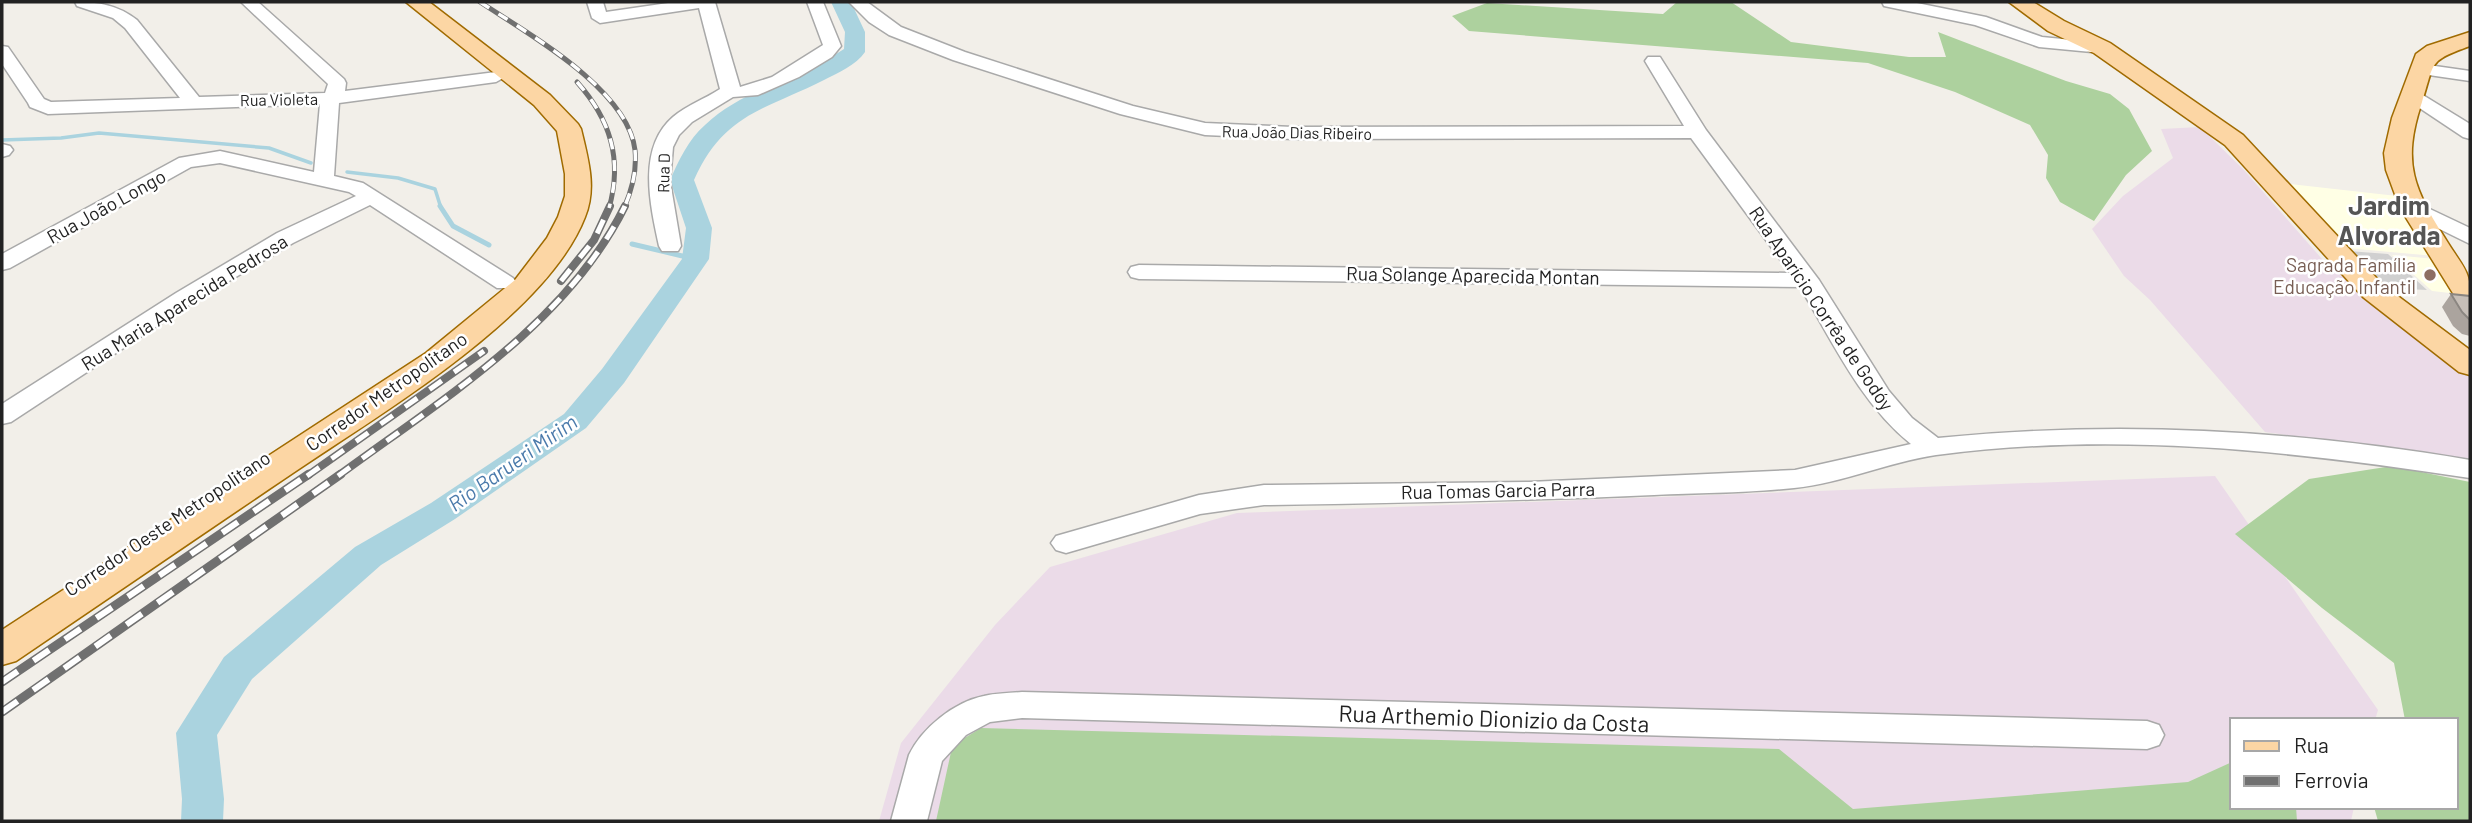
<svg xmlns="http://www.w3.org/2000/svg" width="2472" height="823" font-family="Barlow,sans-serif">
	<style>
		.industrial { fill: #ebdbe8 }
		.education { fill: #ffffe5 }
		.religious { fill: #d0d0d0 }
		.forest { fill: #add19e }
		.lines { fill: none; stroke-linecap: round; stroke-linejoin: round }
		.stream-far1 { stroke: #aad3df; stroke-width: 3.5 }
		.stream { stroke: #aad3df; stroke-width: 5 }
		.river { fill: #aad3df; fill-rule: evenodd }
		.minor-casing { stroke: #a9a9a9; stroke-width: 3 }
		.major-casing { stroke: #a06b00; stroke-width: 3 }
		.minor { fill: #fff; fill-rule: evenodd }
		.major { fill: #fcd6a4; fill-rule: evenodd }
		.rail-far2-casing { stroke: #707070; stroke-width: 5 }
		.rail-far1-casing { stroke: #707070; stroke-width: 8 }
		.rail-casing { stroke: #707070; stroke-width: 9 }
		.rail-far2 { stroke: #fff; stroke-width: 3.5; stroke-dasharray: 11; stroke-linecap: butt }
		.rail-far1 { stroke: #fff; stroke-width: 5; stroke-dasharray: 15; stroke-linecap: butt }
		.rail { stroke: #fff; stroke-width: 6; stroke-dasharray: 19; stroke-linecap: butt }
		.wall { fill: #aba49e }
		.building { fill: #c7bfb8; stroke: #8b8681; stroke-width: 2 }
		.education-dot { fill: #8d6e63; stroke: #fff; stroke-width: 2.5 }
		.labels { text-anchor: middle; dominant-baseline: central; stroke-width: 5; stroke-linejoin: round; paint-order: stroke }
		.far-street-label { font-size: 16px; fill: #222; stroke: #fff }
		.street-label { font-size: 19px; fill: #222; stroke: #fff }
		.education-label { font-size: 19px; fill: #785e54; stroke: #fff; text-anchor: end }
		.water-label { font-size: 21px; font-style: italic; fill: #4a7aab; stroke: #fff }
		.near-street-label { font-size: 23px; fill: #222; stroke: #fff }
		.district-label { font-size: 26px; font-weight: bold; fill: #555; stroke: #fff }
	</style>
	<rect width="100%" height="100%" fill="#f2efe9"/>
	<!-- industrial -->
	<g class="industrial">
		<path d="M 2200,127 L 2243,169 L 2322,259 L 2470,374 L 2470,461 L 2265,432 L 2150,300 L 2124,276 L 2092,229 L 2123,196 L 2173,158 L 2161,129 Z"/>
		<path d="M 2215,476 L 2378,710 L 2375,720 L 2232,720 L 2232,807 L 2354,807 L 2351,821 L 879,821 L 901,743 L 995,625 L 1050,567 L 1237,513 Z"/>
	</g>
	<!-- education -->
	<g class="education">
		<path d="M 2290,184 L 2397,196 L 2435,256 L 2346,248 Z"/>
		<path d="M 2392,255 L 2436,259 L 2459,294 L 2432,291 Z"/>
	</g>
	<!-- religious -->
	<path class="religious" d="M 2348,251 L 2388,254 L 2427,290 L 2386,288 Z"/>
	<!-- forest -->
	<g class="forest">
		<path d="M 1677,2 L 1731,2 L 1791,42 L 1909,57 L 1946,57 L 1938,32 L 2066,81 L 2110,94 L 2129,109 L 2152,151 L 2126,175 L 2094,221 L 2060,202 L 2046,178 L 2048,155 L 2030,125 L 1955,92 L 1868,63 L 1469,31 L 1452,16 L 1487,3 L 1663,14 Z"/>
		<path d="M 2392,466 L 2470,482 L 2470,821 L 2378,821 L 2374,807 L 2456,807 L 2456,720 L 2405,720 L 2394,663 L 2322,608 L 2235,534 L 2309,479 Z"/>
		<path d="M 981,728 L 1779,749 L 1853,809 L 2188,782 L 2232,762 L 2232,807 L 2296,807 L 2297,821 L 936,821 L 951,752 L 963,739 Z"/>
	</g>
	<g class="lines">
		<!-- stream-far1 -->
		<g class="stream-far1">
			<path d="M 2,140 L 61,138 L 99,133 L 269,148 L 311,163"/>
			<path d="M 347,172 L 398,178 L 435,189 L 441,208"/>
		</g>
		<!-- stream -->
		<g class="stream">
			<path d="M 440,206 L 453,226 L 489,245"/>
			<path d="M 632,244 L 695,259"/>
		</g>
		<!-- river -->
		<path class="river" d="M 831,2 L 851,2 L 865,32 L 865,52 C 856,65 838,73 824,80 C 765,110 724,113 694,180 L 712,228 L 709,259 L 624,383 L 586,428 L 455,519 L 381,565 L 252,679 L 217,735 L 224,799 L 223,821 L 181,821 L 182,799 L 176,733 L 224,657 L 355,547 L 431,503 L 564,414 L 602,369 L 682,259 L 686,228 L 670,180 C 679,160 688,140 705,125 C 743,89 800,78 844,49 L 845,32 Z"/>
		<defs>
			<g id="minor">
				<path d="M 75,2 C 99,2 118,5 137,20 L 199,97 L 325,93 L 328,84 L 241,2 L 258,2 L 344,79 L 346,83 L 345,91 L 496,72 L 502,73 L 505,77 L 496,82 L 339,103 L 334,176 L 363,183 L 513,278 L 517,283 L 513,288 L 497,288 L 370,205 L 293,243 L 192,303 L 11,422 L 2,424 L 2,404 L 176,293 L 277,233 L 356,196 L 349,192 L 220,163 L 191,167 L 10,268 L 2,270 L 2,254 L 179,158 L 220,151 L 314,172 L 320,104 L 48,114 L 30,107 L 28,103 L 2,64 L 2,46 L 8,47 L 44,99 L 51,102 L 180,98 L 125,28 L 113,18 L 77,6 Z"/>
				<path d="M 587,2 L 603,2 L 606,12 L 675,2 L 715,2 L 740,87 L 772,77 L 823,45 L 807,2 L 823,2 L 841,46 L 832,57 L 799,77 L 758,95 L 733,97 L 692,122 L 679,135 L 673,147 L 670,181 L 681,246 L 678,251 L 662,251 L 659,246 C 650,205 637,148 673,117 C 687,105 705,99 720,89 L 699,8 L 600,23 L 592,18 Z"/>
				<path d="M 849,2 L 867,2 L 901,27 L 965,52 L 1133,106 L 1205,123 L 1293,127 L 1684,126 L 1645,61 L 1648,57 L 1660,57 L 1706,130 L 1819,280 L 1889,391 L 1912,418 L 1938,438 C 2120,420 2291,430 2470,460 L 2470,478 C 2292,451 2117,431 1936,455 C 1888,462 1843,483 1794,488 C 1748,493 1700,493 1654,495 C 1524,501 1394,503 1264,505 L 1200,514 L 1066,553 L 1056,550 L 1051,543 L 1056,536 L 1199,495 L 1264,485 L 1529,482 L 1795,470 L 1911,444 C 1861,404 1832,341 1800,287 L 1139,279 L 1131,277 L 1128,272 L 1131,267 L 1139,265 L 1790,273 L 1691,138 L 1293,139 L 1205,135 L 1120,114 L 953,60 L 889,35 L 869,22 Z"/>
				<path d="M 1882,2 L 1912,2 L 1986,17 L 2042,37 L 2102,43 L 2111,48 L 2102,53 L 2039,47 L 1975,25 L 1884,6 Z"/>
				<path d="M 2421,64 L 2470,71 L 2470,81 L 2415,73 L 2412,69 L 2415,65 Z"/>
				<path d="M 2413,89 L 2470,124 L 2470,139 L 2463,137 L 2406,99 L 2404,95 Z"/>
				<path d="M 2,144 L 10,146 L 13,150 L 9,155 L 2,157 Z"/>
				<path d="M 2413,201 L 2470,228 L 2470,244 L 2405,212 L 2402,207 L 2405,202 Z"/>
				<path d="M 1022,692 L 2147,721 L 2159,725 L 2164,735 L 2159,745 L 2147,749 L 1022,718 L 990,722 L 966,735 L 942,761 L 927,821 L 891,821 L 909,755 C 922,728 954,702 984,696 C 996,693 1010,693 1022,692 Z"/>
			</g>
			<g id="major">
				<path d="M 406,2 L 429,2 L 550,95 L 578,124 L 581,129 C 588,159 597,188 585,217 C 546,318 373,418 284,479 C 195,539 106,600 16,661 L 2,665 L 2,630 L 426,353 L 515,280 L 547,238 L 558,217 L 565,196 L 565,174 L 557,131 L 534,105 Z"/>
				<path d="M 2009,2 L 2033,2 L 2064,21 L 2110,43 L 2243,135 L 2383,285 L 2470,350 L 2470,375 L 2459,372 L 2363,297 L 2225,145 L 2094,53 L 2048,31 Z"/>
				<path d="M 2470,32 L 2470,46 C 2428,61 2435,61 2422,102 C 2401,164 2414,189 2448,243 C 2465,270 2472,272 2470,306 L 2459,303 L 2400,208 L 2386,170 L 2384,153 L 2392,118 L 2416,54 L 2427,46 Z"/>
			</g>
		</defs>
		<!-- minor casing -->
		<use href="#minor" class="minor-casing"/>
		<!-- major casing -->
		<use href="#major" class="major-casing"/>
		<!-- minor -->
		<use href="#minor" class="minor"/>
		<!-- major -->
		<use href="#major" class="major"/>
		<defs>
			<g id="rail-far2">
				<path d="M 480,2 C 527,33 628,89 635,150 C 637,170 632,190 624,208"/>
				<path d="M 577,82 C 610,119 623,159 609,208"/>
			</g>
			<g id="rail-far1">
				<path d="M 561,281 L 594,240 L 610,206"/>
				<path d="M 307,476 L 484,351"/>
				<path d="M 338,476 C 441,400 567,324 625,206"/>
			</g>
			<g id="rail">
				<path d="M 2,682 L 309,474"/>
				<path d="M 2,712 L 341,474"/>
			</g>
		</defs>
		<!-- rail-far2 casing -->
		<use href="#rail-far2" class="rail-far2-casing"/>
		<!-- rail-far1 casing -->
		<use href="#rail-far1" class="rail-far1-casing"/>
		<!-- rail casing -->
		<use href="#rail" class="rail-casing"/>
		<!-- rail-far2 -->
		<use href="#rail-far2" class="rail-far2"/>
		<!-- rail-far1 -->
		<use href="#rail-far1" class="rail-far1"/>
		<!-- rail -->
		<use href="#rail" class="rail"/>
	</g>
	<!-- wall -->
	<path class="wall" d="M 2451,294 L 2470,296 L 2470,336 L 2462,334 L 2453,326 L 2442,307 Z"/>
	<!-- building -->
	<path class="building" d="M 2451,294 L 2470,296 L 2470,320 L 2462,312 Z"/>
	<!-- markers -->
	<circle class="education-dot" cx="2430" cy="275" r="7"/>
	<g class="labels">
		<!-- far-street labels -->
		<g class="far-street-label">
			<text transform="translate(279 99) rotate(-1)">Rua Violeta</text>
			<text transform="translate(1297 132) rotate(1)">Rua João Dias Ribeiro</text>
			<text transform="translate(663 173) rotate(-89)">Rua D</text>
		</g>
		<!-- street labels -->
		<g class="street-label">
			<text transform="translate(106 206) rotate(-29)">Rua João Longo</text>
			<text transform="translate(1473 275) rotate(1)">Rua Solange Aparecida Montan</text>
			<text transform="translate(184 302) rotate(-32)">Rua Maria Aparecida Pedrosa</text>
			<text transform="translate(1822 308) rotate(56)">Rua Aparício Corrêa de Godóy</text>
			<text transform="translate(386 391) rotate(-35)">Corredor Metropolitano</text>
			<text transform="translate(1498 490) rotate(-1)">Rua Tomas Garcia Parra</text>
			<text transform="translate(167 523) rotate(-34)">Corredor Oeste Metropolitano</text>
		</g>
		<!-- education labels -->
		<g class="education-label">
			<text x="2416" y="264">Sagrada Família<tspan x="2416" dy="22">Educação Infantil</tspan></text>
		</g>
		<!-- water labels -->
		<g class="water-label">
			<text transform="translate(512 462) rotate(-35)">Rio Barueri Mirim</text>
		</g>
		<!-- near-street labels -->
		<g class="near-street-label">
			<text transform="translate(1494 718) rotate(2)">Rua Arthemio Dionizio da Costa</text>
		</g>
		<!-- district labels -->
		<g class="district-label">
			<text x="2389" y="204">Jardim<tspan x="2389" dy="30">Alvorada</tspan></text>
		</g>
	</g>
	<!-- border -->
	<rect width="2472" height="823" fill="none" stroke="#222222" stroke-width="7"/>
	<!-- legend -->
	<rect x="2230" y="718" width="228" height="91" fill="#ffffff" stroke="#a7a7a7" stroke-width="2"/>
	<rect x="2244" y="741" width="35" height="10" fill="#fcd6a4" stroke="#a7a7a7" stroke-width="2"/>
	<text x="2294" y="753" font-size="21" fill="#222222">Rua</text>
	<rect x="2244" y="776" width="35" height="10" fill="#707070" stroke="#a7a7a7" stroke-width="2"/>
	<text x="2294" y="788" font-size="21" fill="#222222">Ferrovia</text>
</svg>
